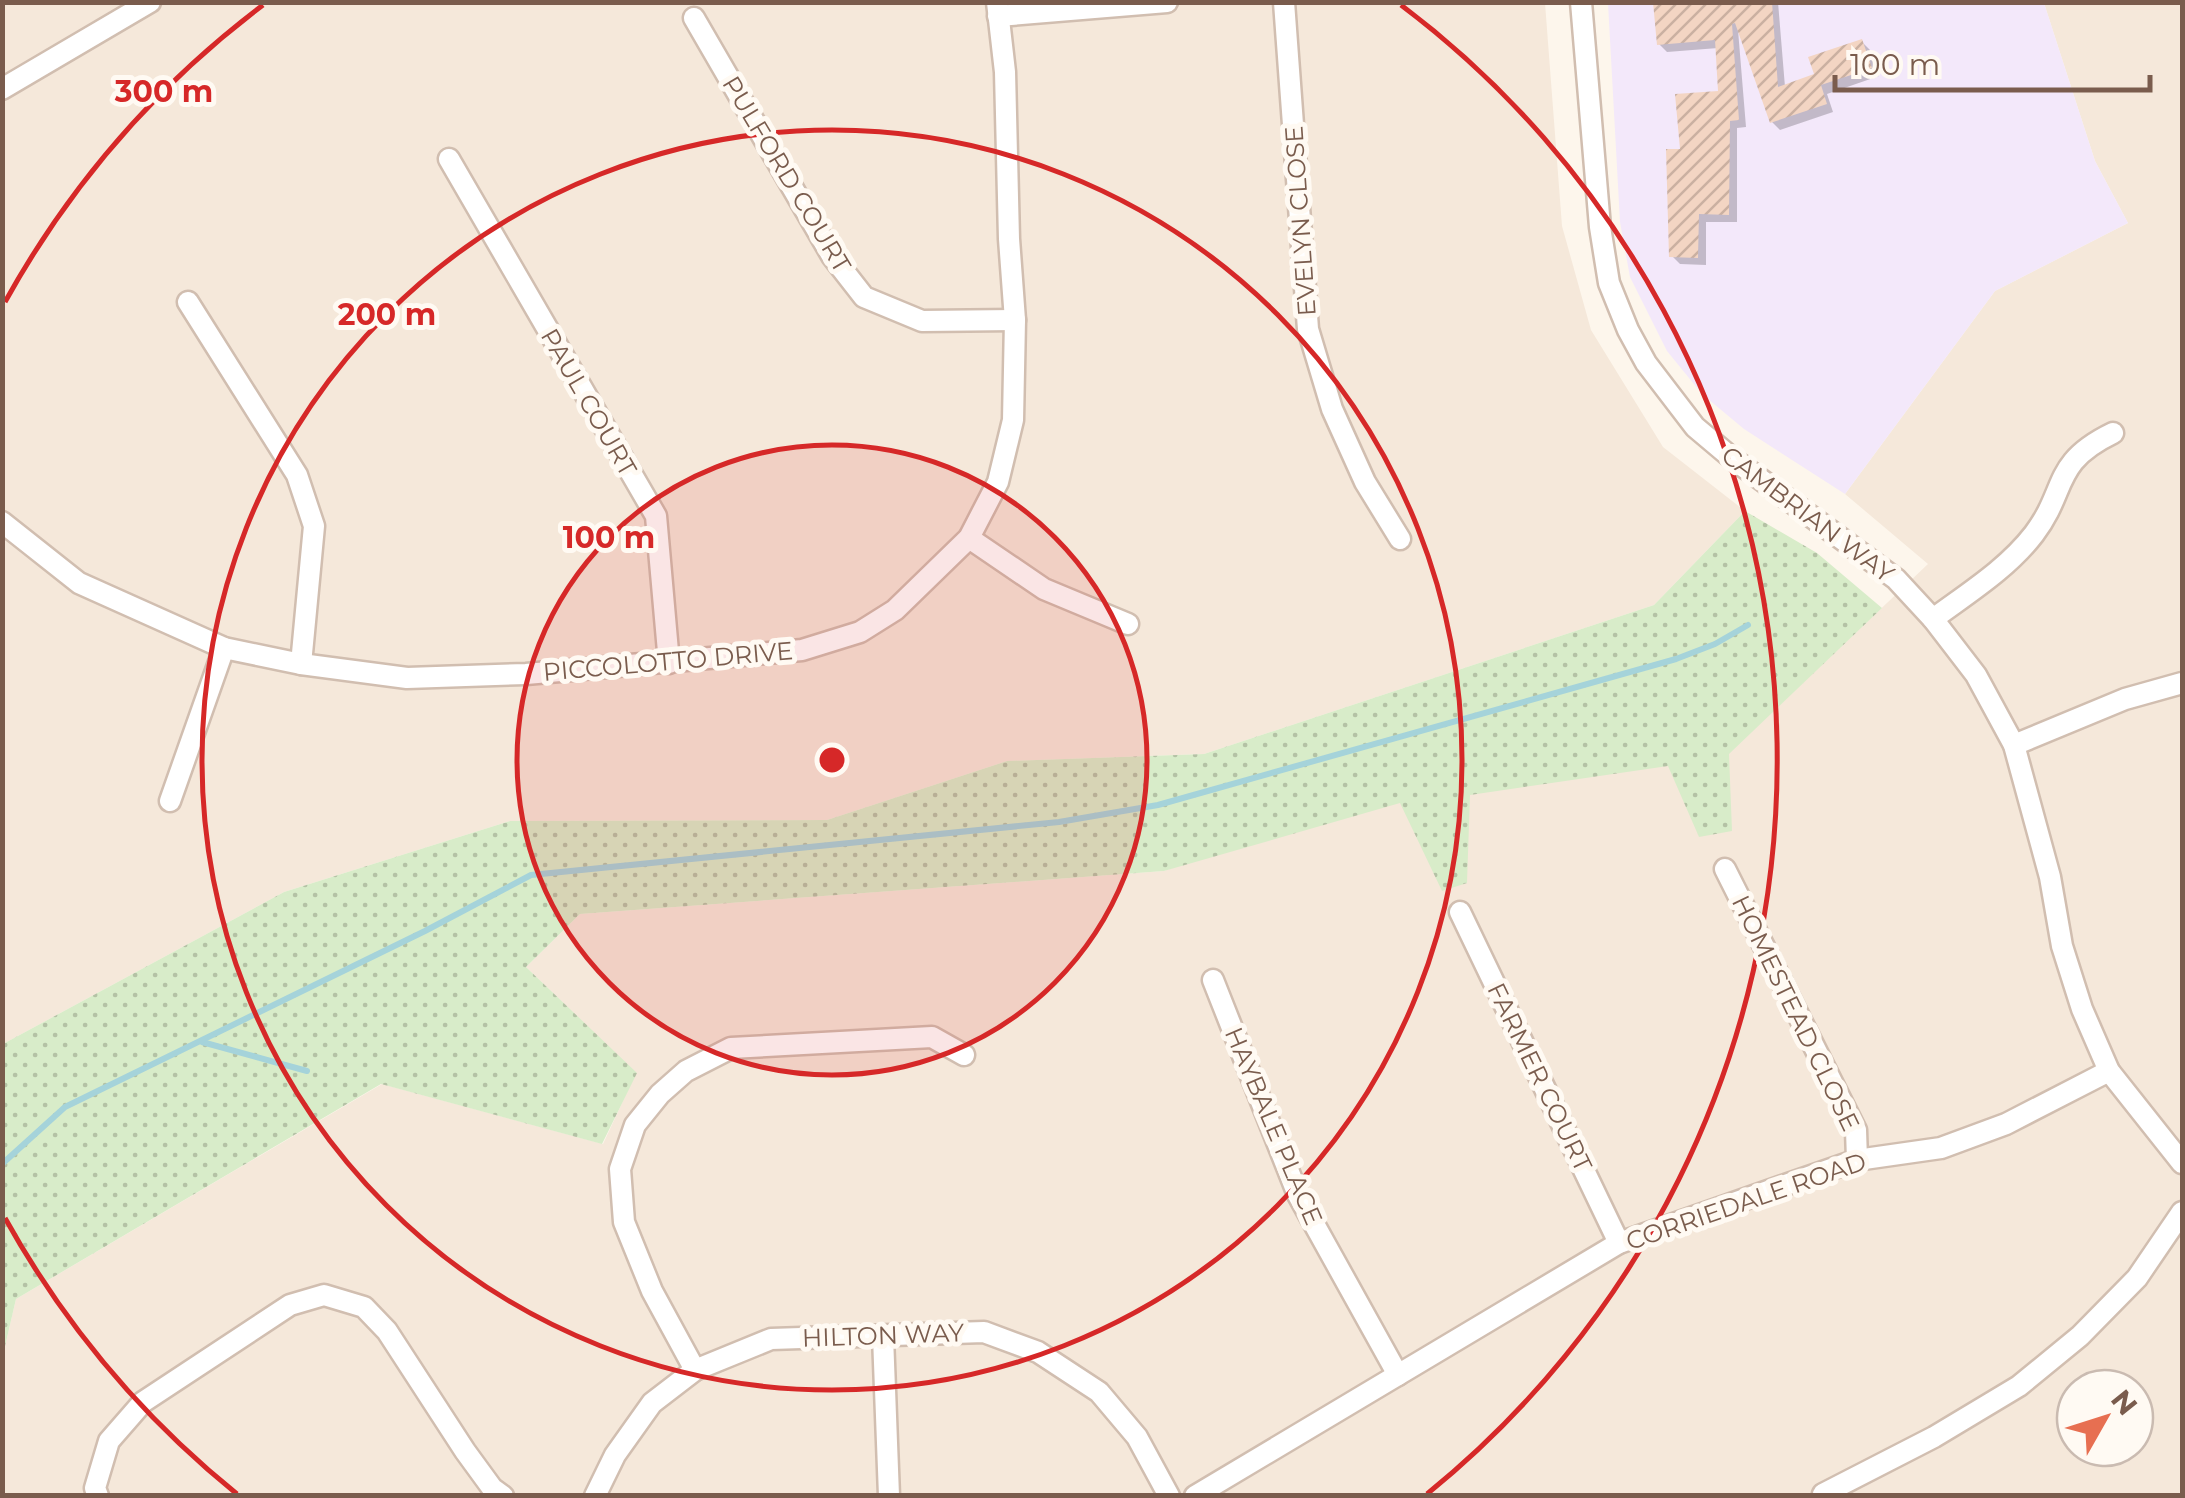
<svg xmlns="http://www.w3.org/2000/svg" width="2185" height="1498" font-family="Montserrat,sans-serif">
	<style>
		.residential { fill: #f5e8da; fill-rule: evenodd }
		.education { fill: #f3e8fa }
		.grass { fill: url(#grass-dots) }
		.shadow { fill: #0003 }
		.lines { fill: none; stroke-linecap: round; stroke-linejoin: round }
		.stream { stroke: #a5d3da; stroke-width: 6 }
		.building { fill: url(#building-hatch) }
		.minor-casing { stroke: #d1beb0; stroke-width: 25 }
		.minor { stroke: #fff; stroke-width: 20 }
		.ring { fill: none; stroke: #d62828; stroke-width: 5 }
		.labels { text-anchor: middle; dominant-baseline: central; stroke-width: 10; stroke-linejoin: round; paint-order: stroke }
		.street-label { font-size: 25px; fill: #7a5c4d; stroke: #fffaf3 }
		.centre { fill: #d62828; stroke: #fffaf3; stroke-width: 5 }
		.ring-label { font-size: 30px; text-anchor: middle; font-weight: bold; fill: #d62828; stroke: #fffaf3; stroke-width: 10; stroke-linejoin: round; paint-order: stroke }
	</style>
	<defs>
		<pattern id="grass-dots" width="8" height="8" patternUnits="userSpaceOnUse" patternTransform="scale(2.5)"><rect width="8" height="8" fill="#d8ecc9"/><path d="M2 2h.1M6 6h.1" fill="none" stroke="#b4c2a5" stroke-width="1.8" stroke-linecap="round"/></pattern>
		<pattern id="building-hatch" width="6" height="6" patternUnits="userSpaceOnUse" patternTransform="scale(2.5)"><rect width="6" height="6" fill="#f3d5c3"/><path d="M-1 1l2-2M0 6l6-6M5 7l2-2" fill="none" stroke="#cab0a1"/></pattern>
	</defs>
	<rect width="100%" height="100%" fill="#fdf6ec"/>
	<!-- residential -->
	<g class="residential">
		<path d="M 3,3 L 1545,3 L 1562,226 L 1591,330 L 1663,447 L 1745,511 L 1654,605 L 1204,754 L 1007,761 L 827,820 L 510,821 L 284,892 L 3,1044 Z"/>
		<path d="M 2044,3 L 2182,3 L 2182,1495 L 3,1496 L 3,1355 L 16,1299 L 382,1084 L 603,1144 L 636,1073 L 526,967 L 580,914 L 1164,871 L 1391,788 L 1728,754 L 1928,564 L 1845,494 L 1995,291 L 2128,223 L 2095,161 ZM 2075,1388 L 2135,1388 L 2135,1448 L 2075,1448 Z"/>
	</g>
	<!-- education -->
	<path class="education" d="M 1608,3 L 2044,3 L 2095,161 L 2128,223 L 1995,291 L 1845,494 L 1744,429 L 1702,394 L 1667,351 L 1630,277 L 1620,222 Z"/>
	<!-- grass -->
	<path class="grass" d="M 1745,511 L 1817,553 L 1882,608 L 1729,754 L 1732,831 L 1699,837 L 1668,766 L 1470,795 L 1467,883 L 1442,891 L 1400,803 L 1164,871 L 580,914 L 526,967 L 637,1073 L 602,1144 L 381,1084 L 16,1299 L 3,1355 L 3,1044 L 284,892 L 510,821 L 827,820 L 1007,761 L 1204,754 L 1654,605 Z"/>
	<!-- shadow -->
	<path class="shadow" d="M 1656,2 L 1778,2 L 1785,87 L 1818,76 L 1862,42 L 1870,50 L 1879,76 L 1827,94 L 1833,112 L 1780,130 L 1772,122 L 1738,30 L 1746,127 L 1737,128 L 1737,222 L 1706,222 L 1706,265 L 1680,264 L 1672,256 L 1683,152 L 1721,93 L 1718,48 L 1667,52 L 1659,44 Z"/>
	<g class="lines">
		<!-- stream -->
		<g class="stream">
			<path d="M 202,1042 L 307,1071"/>
			<path d="M 2,1164 L 65,1107 L 425,931 L 531,875 L 1059,822 L 1158,805 L 1676,659 L 1715,644 L 1748,625"/>
		</g>
	</g>
	<!-- building -->
	<path class="building" d="M 1653,2 L 1772,2 L 1778,87 L 1814,74 L 1808,57 L 1862,39 L 1872,68 L 1821,85 L 1827,104 L 1770,123 L 1735,23 L 1732,24 L 1739,120 L 1730,121 L 1729,215 L 1699,214 L 1698,258 L 1669,257 L 1666,149 L 1680,149 L 1675,94 L 1718,91 L 1715,40 L 1657,45 Z"/>
	<g class="lines">
		<defs>
			<g id="minor">
				<path d="M 1284,2 L 1308,329 L 1332,409 L 1365,482 L 1400,539"/>
				<path d="M 1581,2 L 1600,227 L 1609,283 L 1628,330 L 1646,363 L 1695,427 L 1733,459 L 1896,579 L 1933,619 L 1976,675 L 2014,745 L 2050,877 L 2062,946 L 2082,1009 L 2109,1071 L 2182,1163"/>
				<path d="M 998,16 L 1167,2"/>
				<path d="M 694,18 L 832,256 L 864,297 L 922,321 L 1015,320"/>
				<path d="M 2,89 L 150,2"/>
				<path d="M 449,159 L 656,516 L 669,663"/>
				<path d="M 188,302 L 297,475 L 314,526 L 301,664"/>
				<path d="M 2,522 L 79,583 L 224,648 L 301,664 L 407,678 L 526,674 L 802,650 L 860,632 L 895,610 L 969,538 L 998,482 L 1013,420 L 1015,320 L 1009,239 L 1005,72 L 997,2"/>
				<path d="M 969,538 L 1044,589 L 1128,624"/>
				<path d="M 1933,619 C 1968,593 2007,569 2034,534 C 2068,489 2051,463 2113,433"/>
				<path d="M 2014,745 L 2125,699 L 2182,683"/>
				<path d="M 170,801 L 224,648"/>
				<path d="M 1725,869 L 1856,1130 L 1857,1160"/>
				<path d="M 1460,912 L 1619,1243"/>
				<path d="M 1213,980 L 1298,1195 L 1398,1375"/>
				<path d="M 883,1336 L 889,1496"/>
				<path d="M 695,1370 L 652,1291 L 624,1222 L 620,1169 L 635,1125 L 660,1094 L 686,1071 L 731,1048 L 932,1037 L 964,1055"/>
				<path d="M 1823,1494 L 1934,1437 L 2019,1386 L 2080,1336 L 2137,1278 L 2182,1212"/>
				<path d="M 98,1496 L 95,1488 L 109,1441 L 143,1402 L 290,1305 L 324,1295 L 364,1307 L 387,1331 L 465,1451 L 492,1488 L 503,1496"/>
				<path d="M 595,1496 L 615,1455 L 652,1403 L 695,1370 L 771,1339 L 984,1332 L 1038,1352 L 1099,1392 L 1137,1437 L 1169,1496"/>
				<path d="M 1195,1496 L 1619,1243 L 1857,1160 L 1941,1148 L 2006,1124 L 2109,1071"/>
			</g>
		</defs>
		<!-- minor casing -->
		<use href="#minor" class="minor-casing"/>
		<!-- minor -->
		<use href="#minor" class="minor"/>
	</g>
	<!-- distance rings -->
	<circle cx="832" cy="760" r="315" fill="#d62828" fill-opacity=".12"/>
	<g class="ring">
		<circle cx="832" cy="760" r="315"/>
		<circle cx="832" cy="760" r="630"/>
		<path d="M237 1494A945 945 0 0 1 5 1218M5 302A945 945 0 0 1 263 5M1401 5A945 945 0 0 1 1427 1494"/>
	</g>
	<g class="labels">
		<!-- street labels -->
		<g class="street-label">
			<text transform="translate(787 174) rotate(59)">PULFORD COURT</text>
			<text transform="translate(1300 221) rotate(-94)">EVELYN CLOSE</text>
			<text transform="translate(589 402) rotate(60)">PAUL COURT</text>
			<text transform="translate(1808 514) rotate(37)">CAMBRIAN WAY</text>
			<text transform="translate(668 661) rotate(-5)">PICCOLOTTO DRIVE</text>
			<text transform="translate(1796 1013) rotate(64)">HOMESTEAD CLOSE</text>
			<text transform="translate(1540 1077) rotate(64)">FARMER COURT</text>
			<text transform="translate(1274 1126) rotate(67)">HAYBALE PLACE</text>
			<text transform="translate(1746 1201) rotate(-19)">CORRIEDALE ROAD</text>
			<text transform="translate(883 1335) rotate(-2)">HILTON WAY</text>
		</g>
	</g>
	<circle cx="832" cy="760" r="15" class="centre"/>
	<g class="ring-label">
		<text x="164" y="102">300 m</text>
		<text x="387" y="325">200 m</text>
		<text x="609" y="548">100 m</text>
	</g>
	<!-- border -->
	<rect width="2185" height="1498" fill="none" stroke="#7a5c4d" stroke-width="10"/>
	<!-- north arrow -->
	<g transform="translate(2105 1418) rotate(51)"><circle r="48" fill="#fffaf3" stroke="#cabbb1" stroke-width="2.5"/>
	<path d="M0-8L18 38L0 25L-18 38Z" fill="#e76f51"/>
	<text y="-15" font-size="28" font-weight="bold" text-anchor="middle" fill="#7a5c4d">N</text>
	</g>
	<!-- scale -->
	<path d="M1835 75v15h315v-15" fill="none" stroke="#7a5c4d" stroke-width="5"/>
	<text x="1850" y="75" font-size="30" fill="#7a5c4d" stroke="#fffaf3" stroke-width="8" paint-order="stroke">100 m</text>
</svg>
